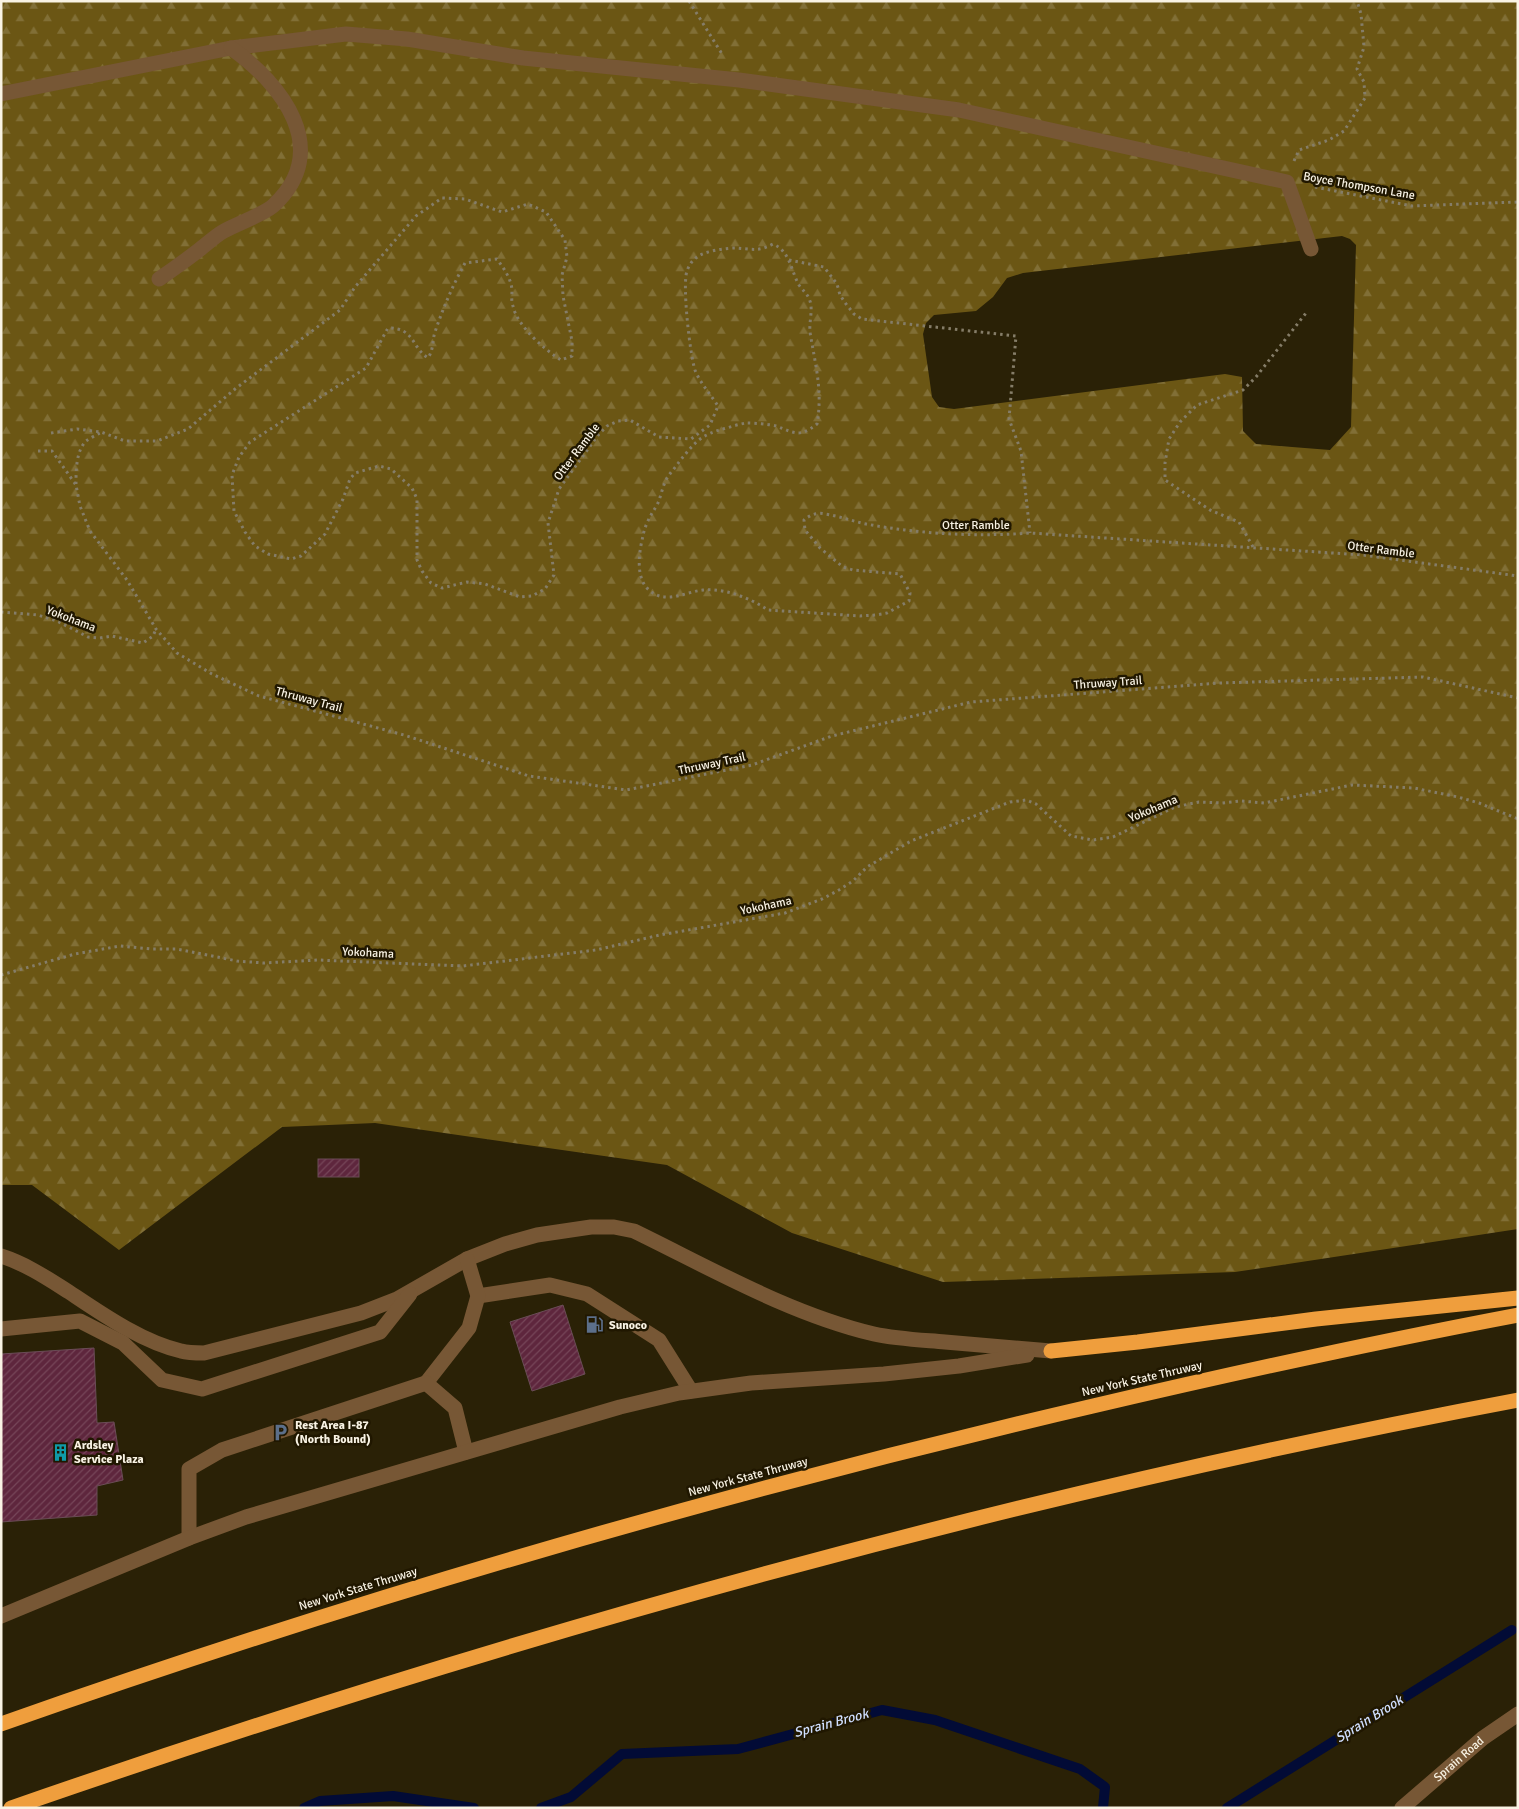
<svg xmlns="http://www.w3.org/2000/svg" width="1519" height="1809" font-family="Signika,sans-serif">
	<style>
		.forest { fill: url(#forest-firs); fill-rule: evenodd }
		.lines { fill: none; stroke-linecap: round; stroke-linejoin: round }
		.stream { stroke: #020b36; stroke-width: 10 }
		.building { fill: url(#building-hatch); stroke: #6a4c56 }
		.path { stroke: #857d68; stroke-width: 3; stroke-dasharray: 2.5 4; stroke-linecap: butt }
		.minor { stroke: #775735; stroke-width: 15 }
		.highway { stroke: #ef9e3d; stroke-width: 15 }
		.labels { text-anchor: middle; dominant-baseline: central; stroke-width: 5; stroke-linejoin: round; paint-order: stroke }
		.street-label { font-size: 12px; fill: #f9f3e4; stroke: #201700 }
		.poi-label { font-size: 12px; font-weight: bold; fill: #f9f3e4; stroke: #201700; text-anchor: start }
		.water-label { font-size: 14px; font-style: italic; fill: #d0dfff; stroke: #201700 }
	</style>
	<defs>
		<pattern id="forest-firs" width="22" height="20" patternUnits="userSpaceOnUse" patternTransform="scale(1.25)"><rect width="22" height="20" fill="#6b5614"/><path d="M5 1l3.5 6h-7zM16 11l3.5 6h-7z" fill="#816f36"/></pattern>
		<pattern id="building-hatch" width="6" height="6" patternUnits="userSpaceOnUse" patternTransform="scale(1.25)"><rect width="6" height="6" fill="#5e263d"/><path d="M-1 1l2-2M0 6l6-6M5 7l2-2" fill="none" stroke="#764659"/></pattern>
	</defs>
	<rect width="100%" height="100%" fill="#2a2106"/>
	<!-- forest -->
	<path class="forest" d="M 1,1 L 1518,1 L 1518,1229 L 1235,1272 L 943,1282 L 792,1233 L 667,1165 L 375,1123 L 282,1127 L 119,1250 L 32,1185 L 1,1185 ZM 1342,236 L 1350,239 L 1356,245 L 1351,427 L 1330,450 L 1256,444 L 1243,431 L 1242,377 L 1225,374 L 954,409 L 939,407 L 932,397 L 923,334 L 926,323 L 934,315 L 976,311 L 993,297 L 1007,278 L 1023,273 Z"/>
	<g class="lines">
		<!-- stream -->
		<g class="stream">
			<path d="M 304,1808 L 320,1801 L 393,1796 L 474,1808"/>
			<path d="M 541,1808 L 571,1797 L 622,1754 L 738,1749 L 882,1710 L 935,1720 L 1080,1769 L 1105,1787 L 1103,1808"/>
			<path d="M 1227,1808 L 1512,1630"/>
		</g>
	</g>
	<!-- building -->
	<g class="building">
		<rect x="318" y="1159" width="41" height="18"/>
		<path d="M 563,1305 L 585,1374 L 532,1391 L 510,1322 Z"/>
		<path d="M 94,1348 L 97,1423 L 114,1422 L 123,1480 L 97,1486 L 97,1515 L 1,1522 L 1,1354 Z"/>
	</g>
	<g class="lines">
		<!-- path -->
		<g class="path">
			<path d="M 689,1 L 722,54"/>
			<path d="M 1294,161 L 1299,150 L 1329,140 L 1344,131 L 1365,98 L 1364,82 L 1357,69 L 1364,47 L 1361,14 L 1357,1"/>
			<path d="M 1315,187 L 1412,206 L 1518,202"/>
			<path d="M 789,260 L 824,267 L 837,284 L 840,295 L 846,304 L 854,314 L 862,319 L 1016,336 L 1009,419 L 1021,451 L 1030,533"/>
			<path d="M 51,433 L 77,429 L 101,432 L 125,441 L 157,441 L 188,429 L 235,389 L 340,310 L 355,287 L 416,216 L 442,198 L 465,199 L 502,212 L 528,204 L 546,212 L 565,240 L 567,257 L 562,275 L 563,296 L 572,341 L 572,356 L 561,360 C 545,350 517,326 513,306 C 511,301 512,295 512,290 C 511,278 504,269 497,259 L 465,263 C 453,285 443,308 435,332 C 432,341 434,349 428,358 C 411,347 415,328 388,328 L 366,368 L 250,442 L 239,457 L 232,475 L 234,511 L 245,532 L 255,546 L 268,554 L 291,559 L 301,556 L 325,534 L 343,499 L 350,479 L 355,473 L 379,466 L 391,469 L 412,488 L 417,499 L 417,560 L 422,571 L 431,583 L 442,588 L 467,582 L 485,584 L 520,597 L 532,596 L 545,589 L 554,575 L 548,523 L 559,489 L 599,434 L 607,426 L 618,421 L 630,420 L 659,437 L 691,439 L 710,425 L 718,406 C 711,395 700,383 695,370 C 690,355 682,285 687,271 C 690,262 696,256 705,253 C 714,250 727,248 736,248 C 752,249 758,252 773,244 C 790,251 791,271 799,285 C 803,291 808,294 810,301 C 813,310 809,322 810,332 C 815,364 823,390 817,424 C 799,438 795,433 776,426 C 768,424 754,423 746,423 C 740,424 733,426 727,428 C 701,434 695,442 679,462 C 675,468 669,474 666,480 C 662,488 661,497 657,505 C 651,515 645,524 643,536 C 639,552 635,578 649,590 C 666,605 684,592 703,590 C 725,588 750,598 768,610 L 860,616 L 876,615 L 887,613 L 909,601 L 910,593 L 900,574 L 853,570 L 843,567 L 820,548 L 805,530 L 804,520 C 810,515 817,512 825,514 C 839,516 852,521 866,524 C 920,534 975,537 1030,533 L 1363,555 L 1518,576"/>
			<path d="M 38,451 L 52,451 L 76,485 L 80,506 L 90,531 L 127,580 L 156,629 L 177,653 L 212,674 L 259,696 L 404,735 L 529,776 L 626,790 L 752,765 L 832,736 L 971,702 L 1219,683 L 1423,677 L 1518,698"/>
			<path d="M 76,484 C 76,471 76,451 86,441 C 90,438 96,435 100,433"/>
			<path d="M 1253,547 L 1239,522 L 1210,510 L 1165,480 L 1165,463 L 1169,439 L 1180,422 L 1197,405 L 1243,390 L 1256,377 L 1306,313"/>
			<path d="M 1,612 L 38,615 L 57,621 L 88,637 L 100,638 L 112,636 L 143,643 L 153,636 L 156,629"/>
			<path d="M 1,975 L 75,954 L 120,946 L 151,949 L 177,949 L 237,961 L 264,963 L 318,960 L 463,966 L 596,950 L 660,935 L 785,913 L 822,899 L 839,890 L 853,881 L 867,867 L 911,841 L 1010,802 L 1026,800 L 1036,804 L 1071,836 L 1093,840 L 1113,837 L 1175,807 L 1199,802 L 1222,803 L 1241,801 L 1264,803 L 1352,785 L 1414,788 L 1458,797 L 1479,803 L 1518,819"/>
		</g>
		<!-- minor -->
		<g class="minor">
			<path d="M 1,94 L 231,48 L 346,34 L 407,39 L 523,58 L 739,80 L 959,110 L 1287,182 L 1311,249"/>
			<path d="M 159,279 C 172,270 186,260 199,250 C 207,244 215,236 224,231 C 236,224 265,214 274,205 C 333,150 282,84 231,48"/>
			<path d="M 1,1256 C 26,1264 47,1278 69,1292 C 102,1314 142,1342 181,1351 C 188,1353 196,1353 204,1353 L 361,1313 L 397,1299 L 467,1259 L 505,1244 L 537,1235 L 591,1227 L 614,1227 L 634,1231 C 712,1269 790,1314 874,1334 C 897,1339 922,1340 945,1342 C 981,1345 1016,1348 1051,1351"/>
			<path d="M 478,1296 L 550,1285 L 587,1294 L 659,1340 L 691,1391"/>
			<path d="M 1,1329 L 80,1321 L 123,1343 L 162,1380 L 202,1389 L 380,1332 L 410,1294"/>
			<path d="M 426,1383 L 469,1328 L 478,1296 L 467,1259"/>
			<path d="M 189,1538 L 189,1469 L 222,1450 L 426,1383 L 455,1408 L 466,1452"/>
			<path d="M 1,1616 L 189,1538 L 246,1517 L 620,1407 L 679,1393 L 751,1383 L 884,1374 L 959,1366 L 1027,1355"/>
			<path id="s1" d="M 1402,1808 L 1483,1738 L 1518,1714"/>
		</g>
		<!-- highway -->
		<g class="highway">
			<path d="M 1051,1351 L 1138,1342 L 1316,1319 L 1518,1298"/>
			<path d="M 1,1724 C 359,1598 723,1492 1093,1406 C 1234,1373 1375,1342 1518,1315"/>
			<path d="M 11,1808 C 503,1637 1006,1496 1518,1400"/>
		</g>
	</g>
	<!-- icons -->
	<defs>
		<symbol id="fuel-bare" viewBox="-9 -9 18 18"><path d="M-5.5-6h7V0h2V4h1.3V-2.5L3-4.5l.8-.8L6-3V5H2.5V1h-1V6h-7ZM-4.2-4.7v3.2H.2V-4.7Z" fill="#5c6f8a" stroke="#201700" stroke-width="2.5" paint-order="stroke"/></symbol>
		<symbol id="parking-bare" viewBox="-9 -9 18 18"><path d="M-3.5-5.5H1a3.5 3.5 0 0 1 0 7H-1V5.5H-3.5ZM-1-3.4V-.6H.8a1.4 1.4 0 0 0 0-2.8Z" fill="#5c6f8a" stroke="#201700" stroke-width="2.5" paint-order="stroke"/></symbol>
		<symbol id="building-bare" viewBox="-9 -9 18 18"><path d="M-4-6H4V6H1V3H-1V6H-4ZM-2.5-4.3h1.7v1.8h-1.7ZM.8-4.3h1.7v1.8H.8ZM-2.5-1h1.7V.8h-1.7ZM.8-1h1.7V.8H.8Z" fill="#0f9aa8" stroke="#201700" stroke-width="2.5" paint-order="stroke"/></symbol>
	</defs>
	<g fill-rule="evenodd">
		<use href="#fuel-bare" x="582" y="1312" width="25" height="25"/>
		<use href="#parking-bare" x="268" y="1420" width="25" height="25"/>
		<use href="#building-bare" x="48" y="1440" width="25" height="25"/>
	</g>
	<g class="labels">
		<!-- street labels -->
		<g class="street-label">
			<text transform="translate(1359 186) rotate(10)">Boyce Thompson Lane</text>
			<text transform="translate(577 452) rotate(-53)">Otter Ramble</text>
			<text x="976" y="525">Otter Ramble</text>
			<text transform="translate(1381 550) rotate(7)">Otter Ramble</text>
			<text transform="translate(71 619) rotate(21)">Yokohama</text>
			<text transform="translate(1108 683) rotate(-4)">Thruway Trail</text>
			<text transform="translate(309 700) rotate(15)">Thruway Trail</text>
			<text transform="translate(712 764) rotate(-12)">Thruway Trail</text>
			<text transform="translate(1153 809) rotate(-23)">Yokohama</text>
			<text transform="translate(766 906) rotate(-12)">Yokohama</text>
			<text transform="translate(368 953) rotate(3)">Yokohama</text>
			<text transform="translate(1142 1379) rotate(-13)">New York State Thruway</text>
			<text transform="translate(748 1477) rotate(-15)">New York State Thruway</text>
			<text transform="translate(358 1589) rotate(-17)">New York State Thruway</text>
			<text stroke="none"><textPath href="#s1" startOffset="75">Sprain Road</textPath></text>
		</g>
		<!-- poi labels -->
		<g class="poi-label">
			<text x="609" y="1325">Sunoco</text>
			<text x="295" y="1425">Rest Area I-87<tspan x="295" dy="14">(North Bound)</tspan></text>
			<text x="74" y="1445">Ardsley<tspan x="74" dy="14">Service Plaza</tspan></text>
		</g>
		<!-- water labels -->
		<g class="water-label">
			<text transform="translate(1369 1719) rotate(-32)">Sprain Brook</text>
			<text transform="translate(831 1723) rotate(-15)">Sprain Brook</text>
		</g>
	</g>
	<!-- border -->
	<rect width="1519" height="1809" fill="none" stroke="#f9f3e4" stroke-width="5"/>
</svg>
